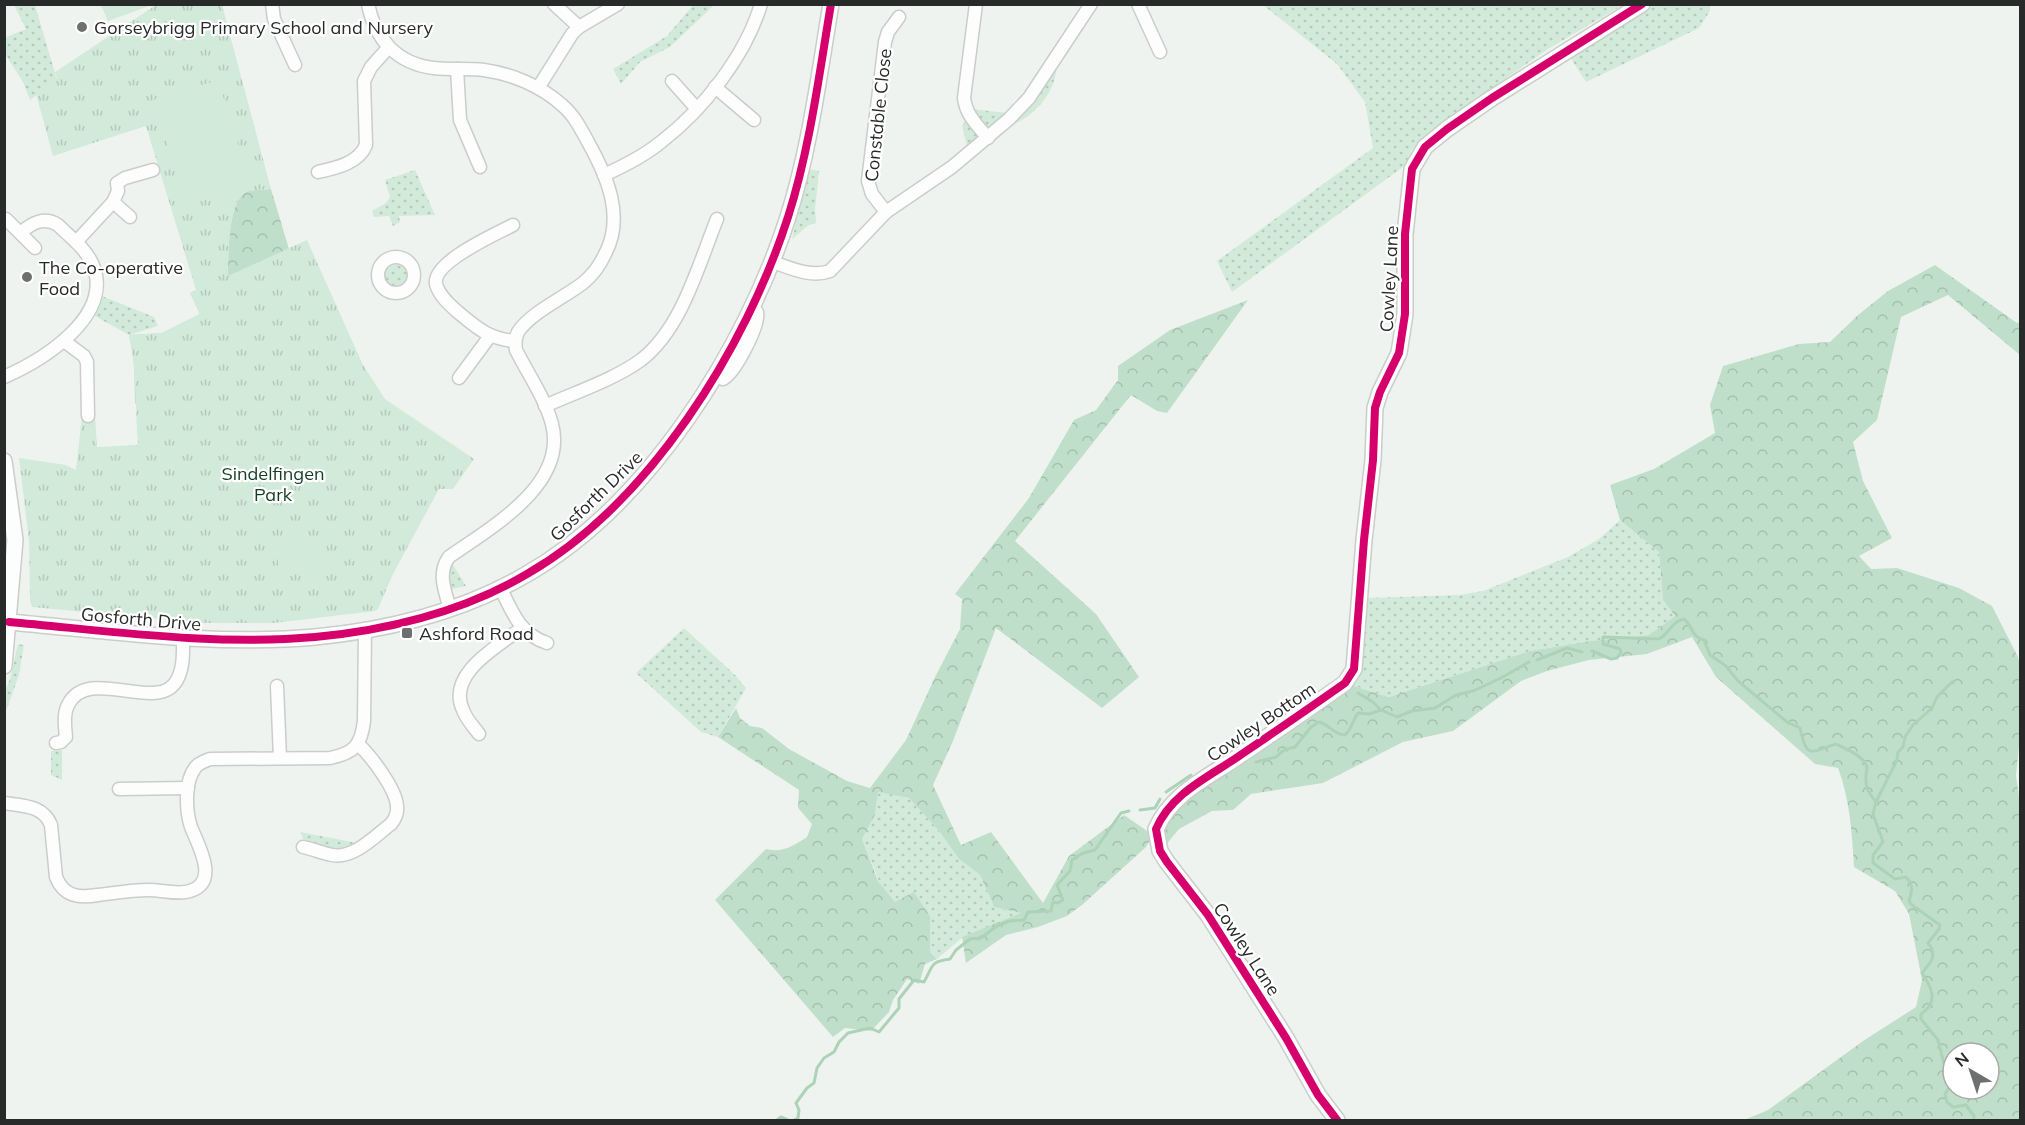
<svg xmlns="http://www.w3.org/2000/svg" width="2025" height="1125" font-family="Mulish,sans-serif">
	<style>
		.grass { fill: url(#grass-dots) }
		.forest { fill: url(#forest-crowns); fill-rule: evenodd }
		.park { fill: url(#park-tufts) }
		.pitch { fill: #d2ead9 }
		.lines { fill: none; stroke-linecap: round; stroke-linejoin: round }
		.stream { stroke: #acd3b8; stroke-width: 3 }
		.minor-casing { stroke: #cacdcb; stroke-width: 15 }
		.tertiary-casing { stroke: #cacdcb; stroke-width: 18 }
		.minor { stroke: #fdfdfd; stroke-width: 12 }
		.tertiary { stroke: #fdfdfd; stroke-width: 15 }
		.cycleway-casing { stroke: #fff; stroke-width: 11 }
		.cycleway { stroke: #d6006c; stroke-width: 8 }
		.poi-dot { fill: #6d706e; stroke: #fff; stroke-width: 2 }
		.labels { text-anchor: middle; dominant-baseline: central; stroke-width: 4.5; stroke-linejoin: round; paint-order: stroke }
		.poi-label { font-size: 18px; fill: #272a28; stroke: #fff; text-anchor: start }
		.street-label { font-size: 18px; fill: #272a28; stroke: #fff }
		.park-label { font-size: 18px; fill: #133c24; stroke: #fff }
	</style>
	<defs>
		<pattern id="grass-dots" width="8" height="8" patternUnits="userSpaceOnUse" patternTransform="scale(1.5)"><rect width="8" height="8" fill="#d2ead9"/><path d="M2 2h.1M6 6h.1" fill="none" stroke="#b4c9ba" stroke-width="1.8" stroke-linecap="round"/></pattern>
		<pattern id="forest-crowns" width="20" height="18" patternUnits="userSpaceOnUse" patternTransform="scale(1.5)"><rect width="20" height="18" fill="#c0dfca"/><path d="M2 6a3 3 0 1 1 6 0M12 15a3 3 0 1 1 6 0" fill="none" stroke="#a5c0ae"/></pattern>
		<pattern id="park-tufts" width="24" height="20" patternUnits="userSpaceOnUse" patternTransform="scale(1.5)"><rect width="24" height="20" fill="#d2ead9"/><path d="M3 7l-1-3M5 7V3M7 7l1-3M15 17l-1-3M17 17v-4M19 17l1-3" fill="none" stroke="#b4c9ba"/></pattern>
	</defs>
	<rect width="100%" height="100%" fill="#eff3f0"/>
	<!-- grass -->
	<g class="grass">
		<path d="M 694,4 L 714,5 L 670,47 L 640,62 L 621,84 L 613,69 L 667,36 Z"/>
		<path d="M 14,5 L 35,5 L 57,80 L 30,100 L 23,82 L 5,54 L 4,38 L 26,29 Z"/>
		<path d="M 1263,5 L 1623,5 L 1548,49 L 1429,132 L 1411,151 L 1407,164 L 1232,292 L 1217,261 L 1373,148 L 1365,102 L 1337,64 Z"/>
		<path d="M 1652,5 L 1710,5 L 1710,11 L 1699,28 L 1586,82 L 1570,57 Z"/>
		<path d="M 1057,63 C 1056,93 1036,115 1010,126 Z"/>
		<path d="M 972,109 L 1007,113 L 967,146 L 962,126 Z"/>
		<path d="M 807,169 L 819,171 L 815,209 L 816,223 L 809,225 L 792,239 Z"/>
		<path d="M 415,170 L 435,215 L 399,216 L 400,222 L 393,226 L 389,216 L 374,217 L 372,211 L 386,203 L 390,197 L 385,180 Z"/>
		<circle cx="396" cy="276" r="11"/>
		<path d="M 102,296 L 154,317 L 158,326 L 129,335 L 93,315 Z"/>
		<path d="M 1620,520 L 1659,552 L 1663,600 L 1675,616 L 1649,635 L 1590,641 L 1530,651 L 1389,697 L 1351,685 L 1366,598 L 1459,595 L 1483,591 L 1568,557 L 1599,539 Z"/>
		<path d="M 452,563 L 466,586 L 452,589 L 448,574 Z"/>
		<path d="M 684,628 L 735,675 L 746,688 L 718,737 L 701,732 L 636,673 Z"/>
		<path d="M 18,644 L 24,645 L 19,675 L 5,714 L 5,691 L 10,679 Z"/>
		<path d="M 62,750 L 62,780 L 51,775 L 51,751 Z"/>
		<path d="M 878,791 L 909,798 L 939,831 L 959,859 L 980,875 L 994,907 L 1022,913 L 963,937 L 937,959 L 930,952 L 930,916 L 914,893 L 895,903 L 880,884 L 862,839 L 875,815 Z"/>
		<path d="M 300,832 L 357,843 C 337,854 324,846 304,840 Z"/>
	</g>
	<!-- forest -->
	<g class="forest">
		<path d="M 271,189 L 289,249 L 275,256 L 135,404 L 134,360 L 129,335 L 162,333 L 200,314 L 190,293 L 228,275 C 228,256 228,201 246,192 C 253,189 264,190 271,189 Z"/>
		<path d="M 1935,265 L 2017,323 L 2020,322 L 2020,355 L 1948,295 L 1901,317 L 1877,420 L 1853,442 L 1863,481 L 1892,538 L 1859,556 L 1871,569 L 1897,568 L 1959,588 L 1992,606 L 2018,657 L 2020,665 L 2020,736 L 2016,776 L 2020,803 L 2020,1120 L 1903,1120 L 1901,1119 L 1897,1120 L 1744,1120 L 1768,1110 L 1863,1041 L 1916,1007 L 1922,980 L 1909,914 L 1895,891 L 1854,867 C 1852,833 1850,800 1838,768 L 1815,764 L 1716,677 L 1692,637 L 1647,654 L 1589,660 L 1547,671 L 1521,681 L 1453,731 L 1403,742 L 1323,783 L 1251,794 L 1233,810 L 1212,811 L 1179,829 L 1164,847 L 1164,832 L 1175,812 L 1190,794 L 1351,685 L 1389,697 L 1530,651 L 1590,641 L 1649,635 L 1675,616 L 1663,600 L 1659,552 L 1620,520 L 1610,485 L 1654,469 L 1715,433 L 1710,405 L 1723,366 L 1799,344 L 1830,342 L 1858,315 L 1888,291 ZM 1953,1053 L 1989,1053 L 1989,1089 L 1953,1089 Z"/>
		<path d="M 1248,300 L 1167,413 L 1157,411 L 1131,395 L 1015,541 L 1096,614 L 1139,677 L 1102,708 L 996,628 L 953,741 L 933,785 L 961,845 L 991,832 L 1043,903 L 1069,856 L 1124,815 L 1153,835 L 1146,847 L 1082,905 L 1067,916 L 1038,927 L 1006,935 L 966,963 L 962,937 L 1021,913 L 994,907 L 980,875 L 959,859 L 939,831 L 909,798 L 878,792 L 875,815 L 862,839 L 878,881 L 895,902 L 914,892 L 930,916 L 930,952 L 937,959 L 925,964 L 919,984 L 907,979 L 893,1000 L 889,1012 L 871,1031 L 845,1028 L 833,1037 L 715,900 L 766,849 C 783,853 793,846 807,837 L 812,824 L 798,808 L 799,790 L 718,737 L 736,708 L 740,718 L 750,726 L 762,728 L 789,749 L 847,781 L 870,788 L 906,740 L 935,677 L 960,629 L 962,599 L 955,594 L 1029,498 L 1074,420 L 1096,410 L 1118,380 L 1118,366 L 1170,330 Z"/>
	</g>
	<!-- park -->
	<path class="park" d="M 156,5 L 222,5 L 271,189 C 264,190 253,189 246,192 C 228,201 228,256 228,275 L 208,285 L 307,240 L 363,365 L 385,399 L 474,459 L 453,489 L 439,489 L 393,574 L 378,609 L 375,611 L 274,623 L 204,623 L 32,607 L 30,600 L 29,541 L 19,458 L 66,465 L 76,470 L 82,416 L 95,415 L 97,447 L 138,445 C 135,408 137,371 129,335 L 162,333 L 200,314 L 190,293 L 196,290 L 146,126 L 53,156 L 36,94 L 57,80 L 55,72 Z"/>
	<!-- pitch -->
	<g class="pitch">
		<path d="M 101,5 L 101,4 L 152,5 L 108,21 Z"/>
		<path d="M 218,80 L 251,185 L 186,206 L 153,100 Z"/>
		<path d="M 326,540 L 328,567 L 279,572 L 276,545 Z"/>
	</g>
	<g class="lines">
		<!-- stream -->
		<g class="stream">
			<path d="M 1592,651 L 1611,659 L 1617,658 L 1621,653 L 1620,649 L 1603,644 L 1603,637 L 1659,639 C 1670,633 1671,622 1684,619 C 1693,626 1691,637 1704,640 L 1710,655 L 1726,666 L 1738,681 L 1787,722 L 1800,728 C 1807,760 1810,752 1836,744 C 1845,748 1864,756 1867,767 C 1867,770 1866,773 1866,776 C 1865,788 1869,793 1876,802 L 1873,814 L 1883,842 L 1873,855 L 1873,863 L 1895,879 L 1906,877 C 1914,885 1912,891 1909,901 L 1912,905 L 1940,925 L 1939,929 L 1928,943 C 1938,955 1931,962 1922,973 C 1932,988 1939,1002 1921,1014 L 1921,1019 L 1938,1040 L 1944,1064 L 1953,1066"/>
			<path d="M 1537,660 L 1567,648 L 1582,652"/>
			<path d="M 1358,693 L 1373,702 L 1381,710"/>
			<path d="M 1256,762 L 1276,757 L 1284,750 L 1295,747 L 1311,727 L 1319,722 C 1329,724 1334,735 1345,735 C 1352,729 1352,721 1358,713 L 1369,714 L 1381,710 L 1397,717 L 1412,711 L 1435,708 L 1456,695 L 1473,691 L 1501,678 L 1529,662"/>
			<path d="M 1166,792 L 1191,775"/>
			<path d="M 1876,802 L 1897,760 L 1898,752 L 1903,747 L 1905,737 L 1913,725 L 1932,708 L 1937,697 L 1952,682"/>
			<path d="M 1140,810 L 1155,808 L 1160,799"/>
			<path d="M 1953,1078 L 1945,1095 L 1947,1102 L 1953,1107 L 1966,1105 L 1974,1116 L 1974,1120"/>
			<path d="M 777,1120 L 781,1117 L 788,1120"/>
			<path d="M 794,1120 L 798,1118 L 799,1110 L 796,1103 L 807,1088 L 814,1083 L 817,1068 L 824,1058 L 834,1052 L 839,1042 L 848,1033 L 870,1028 L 879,1032 L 899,1008 L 899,999 L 914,980 L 924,982 C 934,964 930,962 950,959 L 956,950 L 970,939 L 981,938 L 997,926 L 1009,921 L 1024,920 L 1028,912 L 1051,911 L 1053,902 L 1058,903 L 1063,900 L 1057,885 L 1070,871 L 1072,860 L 1083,853 L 1095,850 L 1121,813 L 1129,811"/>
		</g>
		<defs>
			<g id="minor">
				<path d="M 272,4 L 274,19 L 295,65"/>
				<path d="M 368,4 C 375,40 398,64 434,68 C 451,70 468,68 484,70 C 512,74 541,86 562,105 C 574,115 581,129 588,142 C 607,176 625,217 605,254 C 600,265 593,275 583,283 C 565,297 530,313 518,332 C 515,338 515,344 516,350 C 528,374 545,398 552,424 C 568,485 490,528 449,557 C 437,573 445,591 450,609"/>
				<path d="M 554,4 L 579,27"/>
				<path d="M 976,4 L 964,98 C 966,115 977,125 988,138"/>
				<path d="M 1138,4 L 1160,52"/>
				<path d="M 457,69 L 460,120 L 480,167"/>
				<path d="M 672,81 L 697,109"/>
				<path d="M 715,87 L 754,120"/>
				<path d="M 538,88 L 572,34 L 579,27 L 618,4"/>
				<path d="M 318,172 C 336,168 359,163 366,145 L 364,81 L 371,67 L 388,48"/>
				<path d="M 604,175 C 624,166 644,156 661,142 C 703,110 746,55 761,4"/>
				<path d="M 113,202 L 130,217"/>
				<path d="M 886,212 L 872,194 L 868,181 L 885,42 L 888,32 L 899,17"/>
				<path d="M 6,219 L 35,248"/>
				<path d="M 513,225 C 496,234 432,262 436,284 C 439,296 451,306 459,313 C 478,329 490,339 515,341"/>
				<path d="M 76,242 L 113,202 L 118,191 L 117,183 L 125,178 L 153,170"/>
				<circle cx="396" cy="275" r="18"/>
				<path d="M 773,262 C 790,268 811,278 830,271 L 886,212 L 952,167 L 1009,119 L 1029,98 L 1091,4"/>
				<path d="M 64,341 L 84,356 L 87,362 L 88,416"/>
				<path d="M 4,377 C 43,360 116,315 92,263 C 85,248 70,237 58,225 C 44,216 32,223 20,233"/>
				<path d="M 716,377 L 723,379 C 735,373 760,325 757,312 L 752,309"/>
				<path d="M 459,378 L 490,336"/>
				<path d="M 545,406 C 576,392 613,380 641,360 C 682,328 698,266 717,219"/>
				<path d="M 501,589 C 512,612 520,634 547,643"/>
				<path d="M 277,686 L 280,758"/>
				<path d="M 479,734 C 473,726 466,719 463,710 C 446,674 498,646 522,628"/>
				<path d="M 56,743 L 61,742 L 66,737 C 65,727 63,714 68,705 C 88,664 158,715 177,680 C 184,667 183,652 183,639"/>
				<path d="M 119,789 L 188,788"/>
				<path d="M 4,803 C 23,806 43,805 51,825 L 56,877 C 64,897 79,898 98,895 C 115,893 132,890 149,890 C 162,890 178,895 190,891 C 220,882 198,845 191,827 C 186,812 184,782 195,768 C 198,763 205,761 210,759 L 330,758 C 354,753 361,746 364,721 L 365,629"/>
				<path d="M 303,847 C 313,849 322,853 332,855 C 354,859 375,836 391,824 C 395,819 398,813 397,806 C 396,789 371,756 358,744"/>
			</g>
			<g id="tertiary">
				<path d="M 4,461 L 15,540 L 4,666"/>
				<path d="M 9,622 C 111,631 213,646 315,637 C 388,630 464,611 527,574 C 649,504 746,348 788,217 C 810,148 819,75 831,4"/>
				<path d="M 1337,1120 L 1318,1095 L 1286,1038 L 1208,915 L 1167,862 L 1160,851 L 1156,829 C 1172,792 1211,776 1242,754 C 1276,731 1311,707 1345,683 L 1354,669 L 1364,540 L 1373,460 L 1375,408 L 1380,392 L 1399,353 L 1405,314 L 1405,234 L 1412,169 L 1425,147 L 1447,129 L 1492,98 L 1642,4"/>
			</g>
		</defs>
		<!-- minor casing -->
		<use href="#minor" class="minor-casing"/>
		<!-- tertiary casing -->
		<use href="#tertiary" class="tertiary-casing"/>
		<!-- minor -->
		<use href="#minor" class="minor"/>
		<!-- tertiary -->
		<use href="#tertiary" class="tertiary"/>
		<defs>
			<g id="cycleway">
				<path d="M 9,622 C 111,631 213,646 315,637 C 388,630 464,611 527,574 C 649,504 746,348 788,217 C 810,148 819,75 831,4"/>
				<path d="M 1337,1120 L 1318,1095 L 1286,1038 L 1208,915 L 1167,862 L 1160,851 L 1156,829 C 1172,792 1211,776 1242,754 C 1276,731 1311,707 1345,683 L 1354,669 L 1364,540 L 1373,460 L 1375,408 L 1380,392 L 1399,353 L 1405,314 L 1405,234 L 1412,169 L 1425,147 L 1447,129 L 1492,98 L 1642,4"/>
			</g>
		</defs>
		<!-- cycleway casing -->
		<use href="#cycleway" class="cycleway-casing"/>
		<!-- cycleway -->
		<use href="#cycleway" class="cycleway"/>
	</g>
	<!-- markers -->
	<g class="poi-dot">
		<circle cx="82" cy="27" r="6"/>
		<circle cx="27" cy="277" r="6"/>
		<rect x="401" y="627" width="12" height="12" rx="3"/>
	</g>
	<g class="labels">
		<!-- poi labels -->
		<g class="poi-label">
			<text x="94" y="27">Gorseybrigg Primary School and Nursery</text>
			<text x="39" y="267">The Co-operative<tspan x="39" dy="21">Food</tspan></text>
			<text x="419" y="633">Ashford Road</text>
		</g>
		<!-- street labels -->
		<g class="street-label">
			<text transform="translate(878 115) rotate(-84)">Constable Close</text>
			<text transform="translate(1389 279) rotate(-87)">Cowley Lane</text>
			<text transform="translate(596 496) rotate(-44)">Gosforth Drive</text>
			<text transform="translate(141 619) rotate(5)">Gosforth Drive</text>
			<text transform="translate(1261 722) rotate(-34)">Cowley Bottom</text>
			<text transform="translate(1247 949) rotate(57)">Cowley Lane</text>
		</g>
		<!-- park labels -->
		<g class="park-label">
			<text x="273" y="473">Sindelfingen<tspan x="273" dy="21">Park</tspan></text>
		</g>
	</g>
	<!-- border -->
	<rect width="2025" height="1125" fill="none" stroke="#272a28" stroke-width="12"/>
	<!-- north arrow -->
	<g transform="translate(1971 1071) rotate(321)"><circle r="28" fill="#ffffff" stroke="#a9aaa9" stroke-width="1.5"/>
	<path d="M0-4.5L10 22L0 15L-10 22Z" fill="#6d706e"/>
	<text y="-9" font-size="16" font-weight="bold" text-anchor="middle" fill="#272a28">N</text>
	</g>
</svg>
